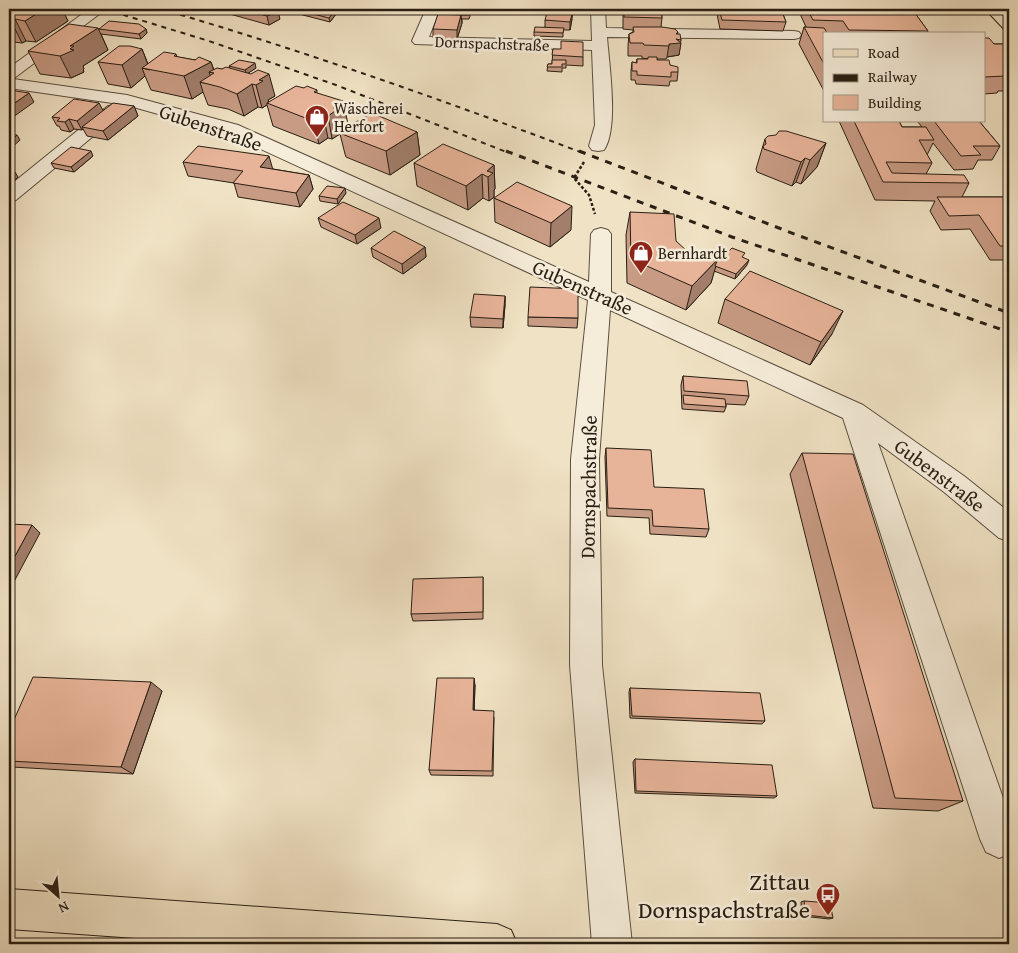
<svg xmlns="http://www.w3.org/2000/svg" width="1018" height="953" font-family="'Gentium Book Plus',serif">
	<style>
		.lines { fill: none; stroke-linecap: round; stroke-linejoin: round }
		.minor-casing { stroke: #5a4f3f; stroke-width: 2 }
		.major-casing { stroke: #281e13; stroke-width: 2 }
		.path { stroke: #281e13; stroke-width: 2.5; stroke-dasharray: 3 2; stroke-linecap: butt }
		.minor { fill: #f5ecd9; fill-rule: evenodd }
		.major { fill: #f0e2c4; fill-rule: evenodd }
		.rail-far1 { stroke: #281e13; stroke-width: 2; stroke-dasharray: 5 5; stroke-linecap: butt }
		.rail { stroke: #281e13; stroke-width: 3; stroke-dasharray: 7 7; stroke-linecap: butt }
		.wall { fill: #c89b84; stroke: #281e13 }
		.shaded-wall { fill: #a27e6b; stroke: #281e13 }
		.building { fill: #e8b499; stroke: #281e13 }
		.labels { text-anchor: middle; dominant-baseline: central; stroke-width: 5; stroke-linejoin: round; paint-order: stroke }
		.far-street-label { font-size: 16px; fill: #281e13; stroke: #f5ecd9 }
		.far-poi-label { font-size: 16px; fill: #281e13; stroke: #f5ecd9; text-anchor: start }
		.street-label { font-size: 20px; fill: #281e13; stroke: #f5ecd9 }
		.near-poi-label { font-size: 24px; fill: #281e13; stroke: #f5ecd9; text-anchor: end }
	</style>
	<rect width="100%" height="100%" fill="#f0e2c4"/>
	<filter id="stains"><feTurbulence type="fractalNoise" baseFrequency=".004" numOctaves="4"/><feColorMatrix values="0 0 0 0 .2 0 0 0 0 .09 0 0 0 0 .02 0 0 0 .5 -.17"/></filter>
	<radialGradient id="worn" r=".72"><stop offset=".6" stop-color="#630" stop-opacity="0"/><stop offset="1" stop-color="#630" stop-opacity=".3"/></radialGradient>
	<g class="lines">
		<defs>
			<g id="minor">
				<path d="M 89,9 L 106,9 L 13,79 L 127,95 L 238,125 L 589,282 L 591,234 L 594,230 L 601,228 L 608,230 L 611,234 L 611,292 L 863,405 L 964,476 L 1009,512 L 1009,541 L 999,538 L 944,492 L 878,443 L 1009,815 L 1009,854 L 999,858 L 986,852 L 980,839 L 843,418 L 610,310 L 599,459 L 602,665 L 632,944 L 592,944 L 570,665 L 571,459 L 588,300 L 226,133 L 126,105 L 9,88 L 9,68 Z"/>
				<path d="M 426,9 L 440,9 L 429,37 L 592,41 L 591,9 L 605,9 L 606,28 L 794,31 L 799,32 L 801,35 L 799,38 L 794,39 L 607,37 C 609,64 619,128 604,150 L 598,151 L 592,150 L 589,146 L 595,125 L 592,50 L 415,44 L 412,41 Z"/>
				<path d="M 114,105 L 120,106 L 123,110 L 120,114 L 16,200 L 9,202 L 9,186 L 108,106 Z"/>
			</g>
			<g id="major">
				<path d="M 985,9 L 1000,9 L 1009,18 L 1009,30 L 1004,29 Z"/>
				<path d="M 9,889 L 497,924 L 511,930 L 517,944 L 220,944 L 9,929 Z"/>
			</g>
		</defs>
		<!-- minor casing -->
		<use href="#minor" class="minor-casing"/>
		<!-- major casing -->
		<use href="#major" class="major-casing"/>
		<!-- path -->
		<path class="path" d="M 584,162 L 574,178 L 589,195 L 595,214"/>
		<!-- minor -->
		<use href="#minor" class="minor"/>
		<!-- major -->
		<use href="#major" class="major"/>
		<!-- rail-far1 -->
		<g class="rail-far1">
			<path d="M 104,9 L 209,41 L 336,85 L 509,153"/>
			<path d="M 161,9 C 304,51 443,100 583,153"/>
		</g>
		<!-- rail -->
		<g class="rail">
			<path d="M 506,151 L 732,237 L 1009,332"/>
			<path d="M 579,151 L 797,235 L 1009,313"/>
		</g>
	</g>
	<!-- wall -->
	<g class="wall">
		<path d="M 20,9 L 62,9 L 68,21 L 36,42 L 26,41 L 22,43 L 13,42 L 9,34 L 9,15 L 10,15 Z"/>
		<path d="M 212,9 L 270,9 L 280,19 L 269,25 Z"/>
		<path d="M 336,9 L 337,13 L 330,22 L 299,14 L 298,10 Z"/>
		<path d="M 623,9 L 661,9 L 662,18 L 661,27 L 678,34 L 681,40 L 679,55 L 667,57 L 666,59 L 657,59 L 657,60 L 670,65 L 678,72 L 677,81 L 670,81 L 669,86 L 636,84 L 635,80 L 631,80 L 631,71 L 632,62 L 636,63 L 637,59 L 648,59 L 642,58 L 642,56 L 628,56 L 628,46 L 629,34 L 633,32 L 633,30 L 623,29 Z"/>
		<path d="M 713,9 L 781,9 L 786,22 L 783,31 L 720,29 L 717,14 L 715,14 Z"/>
		<path d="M 803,9 L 912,9 L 928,31 L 927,34 L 824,34 L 824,91 L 799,44 L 804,27 L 806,27 L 801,16 Z"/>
		<path d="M 953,9 L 983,9 L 982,10 L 956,12 Z"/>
		<path d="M 1005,9 L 1009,9 L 1009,13 Z"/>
		<path d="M 470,11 L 470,16 L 469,19 L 462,19 L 462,23 L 457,39 L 433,38 L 433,29 L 455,14 Z"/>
		<path d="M 572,19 L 570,30 L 563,30 L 563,37 L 534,36 L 534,32 L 545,27 L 545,20 Z"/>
		<path d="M 99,29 L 146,29 L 147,33 L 141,39 L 101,34 L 108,50 L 83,66 L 84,69 L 83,70 L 84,72 L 71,78 L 40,74 L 28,51 Z"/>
		<path d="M 984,38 L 994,44 L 1009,44 L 1009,91 L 998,91 L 997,93 L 984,94 Z"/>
		<path d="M 142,49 L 148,64 L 177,57 L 195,60 L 211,62 L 214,70 L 230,68 L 229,66 L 256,68 L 248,73 L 275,96 L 268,100 L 269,102 L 304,88 L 317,90 L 317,93 L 348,124 L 342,128 L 342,130 L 417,132 L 420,155 L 390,175 L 346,157 L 345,154 L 340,134 L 332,139 L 328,138 L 319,144 L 273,126 L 267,105 L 262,108 L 258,107 L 244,116 L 228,109 L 208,105 L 203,92 L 192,99 L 151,90 L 145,76 L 131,88 L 108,84 L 98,62 Z"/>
		<path d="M 553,49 L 583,57 L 583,66 L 566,65 L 566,68 L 562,68 L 562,72 L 547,71 L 548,64 L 552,64 Z"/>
		<path d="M 134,106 L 138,116 L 108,140 L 87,136 L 83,129 L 82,130 L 74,129 L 70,132 L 61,130 L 59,126 L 57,126 L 52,117 Z"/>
		<path d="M 839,121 L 899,121 L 902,127 L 922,127 L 917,121 L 979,121 L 1000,146 L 992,160 L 978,160 L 973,169 L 954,170 L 933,143 L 927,155 L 932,163 L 926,174 L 969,183 L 962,197 L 1009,197 L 1009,260 L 990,260 L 970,229 L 941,230 L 930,211 L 935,201 L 875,200 Z"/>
		<path d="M 765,139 L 826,143 L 817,167 L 801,184 L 796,182 L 792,186 L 757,172 L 756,169 Z"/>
		<path d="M 93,156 L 74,172 L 54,168 L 51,163 Z"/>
		<path d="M 183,162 L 273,169 L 309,175 L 313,189 L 300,207 L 238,197 L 234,183 L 188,176 Z"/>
		<path d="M 414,163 L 494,165 L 495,189 L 494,190 L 494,197 L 489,201 L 483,198 L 468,210 L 417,186 Z"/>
		<path d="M 346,193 L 338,204 L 320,201 L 319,196 Z"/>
		<path d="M 494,198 L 571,230 L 550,247 L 495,222 Z"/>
		<path d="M 630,212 L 688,252 L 712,257 L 743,258 L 747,265 L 735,279 L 714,271 L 711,283 L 686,310 L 627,283 L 626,235 Z"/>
		<path d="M 318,218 L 381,228 L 357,244 L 321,227 Z"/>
		<path d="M 425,247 L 426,257 L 403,274 L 373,257 L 371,248 Z"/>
		<path d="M 505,296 L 505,305 L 503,328 L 471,327 L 470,317 Z"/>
		<path d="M 725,299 L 832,334 L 810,365 L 718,323 Z"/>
		<path d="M 528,317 L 578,318 L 577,328 L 528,326 Z"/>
		<path d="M 683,376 L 749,396 L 745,405 L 726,404 L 726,407 L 724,412 L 682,409 L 681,385 Z"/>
		<path d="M 606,448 L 654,487 L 709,529 L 706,537 L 650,534 L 649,518 L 607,516 L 605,457 Z"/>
		<path d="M 802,453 L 963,801 L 938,811 L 873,808 L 790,474 Z"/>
		<path d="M 483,577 L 483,619 L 413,621 L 411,614 Z"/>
		<path d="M 475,685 L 474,710 L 494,717 L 493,776 L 431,775 L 429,770 Z"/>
		<path d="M 630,688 L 765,721 L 762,724 L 630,718 L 629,692 Z"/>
		<path d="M 162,691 L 133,774 L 12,767 L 9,766 L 9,731 Z"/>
		<path d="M 635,759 L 777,796 L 774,798 L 635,793 L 633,762 Z"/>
		<path d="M 804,901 L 833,918 L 829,919 L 802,916 L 801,902 Z"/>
	</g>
	<!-- shaded-wall -->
	<g class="shaded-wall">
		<path d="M 44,9 L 62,9 L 68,21 L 36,42 L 25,21 Z"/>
		<path d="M 336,9 L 337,13 L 330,22 L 329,18 Z"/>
		<path d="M 573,10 L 572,19 L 570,30 L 570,22 Z"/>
		<path d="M 278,11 L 280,19 L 269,25 L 267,16 Z"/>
		<path d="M 461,15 L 462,23 L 457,39 L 457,30 Z"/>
		<path d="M 15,19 L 26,41 L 22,43 L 11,21 Z"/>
		<path d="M 98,28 L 108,50 L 83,66 L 84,69 L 83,70 L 84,72 L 71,78 L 60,56 L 70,46 Z"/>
		<path d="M 146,29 L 147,33 L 141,39 L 139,34 Z"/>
		<path d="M 678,32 L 677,39 L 676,39 L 681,43 L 679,55 L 667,57 L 669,44 L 676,34 Z"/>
		<path d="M 142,49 L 150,70 L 142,68 L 145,76 L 131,88 L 122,65 Z"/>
		<path d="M 176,54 L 184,76 L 211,62 L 218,84 L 214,73 L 209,72 L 214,85 L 200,82 L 203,92 L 192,99 L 184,76 L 174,56 Z"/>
		<path d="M 255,63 L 256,68 L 247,74 L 245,70 Z"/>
		<path d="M 269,74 L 275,96 L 268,100 L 269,103 L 267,103 L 267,105 L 262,108 L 256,85 L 259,80 Z"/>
		<path d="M 252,84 L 258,107 L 244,116 L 237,94 Z"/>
		<path d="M 29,93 L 34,102 L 9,120 L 9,107 Z"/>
		<path d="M 343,101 L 348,124 L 342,128 L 342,132 L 340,131 L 340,134 L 332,139 L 328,116 L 333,108 Z"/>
		<path d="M 99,103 L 104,112 L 82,127 L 83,129 L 82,130 L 77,121 Z"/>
		<path d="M 134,106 L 138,116 L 108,140 L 103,131 Z"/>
		<path d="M 323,114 L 328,138 L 319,144 L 313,121 Z"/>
		<path d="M 69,119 L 74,129 L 70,132 L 65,122 Z"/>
		<path d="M 417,132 L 420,155 L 390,175 L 386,151 Z"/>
		<path d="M 17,135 L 20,140 L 9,150 L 9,143 Z"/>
		<path d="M 826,143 L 817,167 L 801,184 L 810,160 Z"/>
		<path d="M 91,151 L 93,156 L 74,172 L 71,167 Z"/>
		<path d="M 269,156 L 273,170 L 260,167 Z"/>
		<path d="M 805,158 L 796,182 L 792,186 L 801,162 Z"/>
		<path d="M 494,165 L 495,189 L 494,190 L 494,197 L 489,201 L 488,177 L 487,171 Z"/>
		<path d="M 15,172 L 18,177 L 9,186 L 9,178 Z"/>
		<path d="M 482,174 L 483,198 L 468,210 L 466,186 Z"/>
		<path d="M 309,175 L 313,189 L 300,207 L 296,193 Z"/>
		<path d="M 345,188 L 346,193 L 338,204 L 337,199 Z"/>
		<path d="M 572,206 L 571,230 L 550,247 L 551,223 Z"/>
		<path d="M 379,218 L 381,228 L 357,244 L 355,235 Z"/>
		<path d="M 425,247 L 426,257 L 403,274 L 402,264 Z"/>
		<path d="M 718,259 L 711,283 L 686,310 L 692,286 Z"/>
		<path d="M 749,260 L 747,265 L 735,279 L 736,274 Z"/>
		<path d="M 505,296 L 505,305 L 503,328 L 503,319 Z"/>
		<path d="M 843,311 L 832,334 L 810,365 L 821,342 Z"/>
		<path d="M 32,525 L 40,533 L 9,591 L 9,567 Z"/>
		<path d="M 474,678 L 475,685 L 474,716 L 473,710 Z"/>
		<path d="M 151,682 L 162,691 L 133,774 L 121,767 Z"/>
	</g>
	<!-- building -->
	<g class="building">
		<path d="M 20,9 L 44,9 L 25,21 L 15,19 L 11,21 L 9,21 L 9,15 L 10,15 Z"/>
		<path d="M 241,9 L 270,9 L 278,11 L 267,16 Z"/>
		<path d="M 300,9 L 336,9 L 329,18 L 298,10 Z"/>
		<path d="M 548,9 L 565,9 L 573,10 L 570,22 L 545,20 Z"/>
		<path d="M 624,9 L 661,9 L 662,18 L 624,17 Z"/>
		<path d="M 719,9 L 781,9 L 786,22 L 722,20 Z"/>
		<path d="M 807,9 L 912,9 L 928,31 L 849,30 L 843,21 L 813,20 Z"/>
		<path d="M 456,11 L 470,11 L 469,15 L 461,15 L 455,14 Z"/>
		<path d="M 438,14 L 461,15 L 457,30 L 433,29 Z"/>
		<path d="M 109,21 L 139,24 L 146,29 L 139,34 L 99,29 Z"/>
		<path d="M 69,24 L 98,28 L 70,46 L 74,46 L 70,49 L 74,50 L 60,56 L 28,51 Z"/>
		<path d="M 535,27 L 564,28 L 563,33 L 534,32 Z"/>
		<path d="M 633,27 L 662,27 L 675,29 L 678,32 L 676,34 L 680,34 L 681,40 L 676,39 L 681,43 L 669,44 L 669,46 L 644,45 L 643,43 L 630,43 L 629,34 L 634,32 Z"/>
		<path d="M 804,27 L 824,28 L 828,34 L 824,34 L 824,64 Z"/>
		<path d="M 984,38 L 989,38 L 994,44 L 1009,44 L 1009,74 L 1005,74 L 1006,76 L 984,77 Z"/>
		<path d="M 561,41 L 583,42 L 583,57 L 552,55 L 553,49 L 561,49 Z"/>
		<path d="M 119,46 L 130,46 L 142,49 L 122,65 L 98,62 Z"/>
		<path d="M 164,52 L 176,54 L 174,56 L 195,60 L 199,57 L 211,62 L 184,76 L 142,68 Z"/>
		<path d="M 648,57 L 657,57 L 657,60 L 669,60 L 670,65 L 678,67 L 678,72 L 671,72 L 671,77 L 637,75 L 637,71 L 632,71 L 632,62 L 637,63 L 637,59 L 648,59 Z"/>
		<path d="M 239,60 L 255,63 L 245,70 L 229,66 Z"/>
		<path d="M 552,60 L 566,60 L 566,64 L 562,64 L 562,67 L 547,67 L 548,64 L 552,64 Z"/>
		<path d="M 226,67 L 251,74 L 258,70 L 269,74 L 259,80 L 263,81 L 256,85 L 252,84 L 237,94 L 220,87 L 200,82 L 214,73 L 209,72 L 217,68 L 222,69 Z"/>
		<path d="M 296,86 L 304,88 L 307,86 L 317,90 L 314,92 L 343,101 L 333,108 L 338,109 L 328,116 L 323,114 L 313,121 L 267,103 Z"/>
		<path d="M 9,90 L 29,93 L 9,107 Z"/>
		<path d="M 74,99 L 99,103 L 77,121 L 69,119 L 65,122 L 57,121 L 60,118 L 52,117 Z"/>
		<path d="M 113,103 L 134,106 L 103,131 L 82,127 Z"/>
		<path d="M 372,113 L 417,132 L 386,151 L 342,134 L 340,131 Z"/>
		<path d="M 854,121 L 899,121 L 902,127 L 926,127 L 934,140 L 919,140 L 932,163 L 886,162 L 892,173 L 964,175 L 969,183 L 883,182 Z"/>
		<path d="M 934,121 L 979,121 L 1000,146 L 973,146 L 981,155 L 961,156 Z"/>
		<path d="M 779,131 L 786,131 L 826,143 L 810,160 L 805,158 L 801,162 L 764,149 L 763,146 L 766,144 L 765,139 L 768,136 L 776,135 Z"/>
		<path d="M 9,134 L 17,135 L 9,143 Z"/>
		<path d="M 443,144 L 494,165 L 487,171 L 493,173 L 488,177 L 482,174 L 466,186 L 414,163 Z"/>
		<path d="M 198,146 L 269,156 L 260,167 L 309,175 L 296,193 L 233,183 L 243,171 L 183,162 Z"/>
		<path d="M 71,147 L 91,151 L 71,167 L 51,163 Z"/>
		<path d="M 9,172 L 15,172 L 9,178 Z"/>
		<path d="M 517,182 L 572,206 L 551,223 L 494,198 Z"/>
		<path d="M 327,186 L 345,188 L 337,199 L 319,196 Z"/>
		<path d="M 937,197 L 1009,197 L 1009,246 L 1000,246 L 979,215 L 949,216 Z"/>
		<path d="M 343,202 L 379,218 L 355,235 L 318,218 Z"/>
		<path d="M 630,212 L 674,214 L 676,241 L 688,252 L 692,248 L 718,259 L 692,286 L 631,259 Z"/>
		<path d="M 394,231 L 425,247 L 402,264 L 371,248 Z"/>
		<path d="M 719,248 L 728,252 L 732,248 L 745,253 L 742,257 L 749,260 L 736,274 L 715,266 L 718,259 L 712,257 Z"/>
		<path d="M 750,271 L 843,311 L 821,342 L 725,299 Z"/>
		<path d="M 530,287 L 578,289 L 578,318 L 528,317 Z"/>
		<path d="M 474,294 L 505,296 L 503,319 L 470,317 Z"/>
		<path d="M 683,376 L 747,381 L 749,396 L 684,391 Z"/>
		<path d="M 683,395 L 725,399 L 726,407 L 684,404 Z"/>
		<path d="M 606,448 L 651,450 L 654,487 L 704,489 L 709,529 L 653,526 L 652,510 L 608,508 Z"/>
		<path d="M 802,453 L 853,454 L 963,801 L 895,798 Z"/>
		<path d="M 9,524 L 32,525 L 9,567 Z"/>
		<path d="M 483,577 L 483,612 L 411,614 L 413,579 Z"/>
		<path d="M 33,677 L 151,682 L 121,767 L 9,761 L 9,731 Z"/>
		<path d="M 437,678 L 474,678 L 473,710 L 494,711 L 492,771 L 429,770 Z"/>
		<path d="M 630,688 L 760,693 L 765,721 L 632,716 Z"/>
		<path d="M 635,759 L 772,765 L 777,796 L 636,791 Z"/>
		<path d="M 804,901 L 830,903 L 833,918 L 806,915 Z"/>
	</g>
	<!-- icons -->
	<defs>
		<symbol id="shop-pin" viewBox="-11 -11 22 30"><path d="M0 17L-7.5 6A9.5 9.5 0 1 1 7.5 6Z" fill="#8f2418" stroke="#f5ecd9"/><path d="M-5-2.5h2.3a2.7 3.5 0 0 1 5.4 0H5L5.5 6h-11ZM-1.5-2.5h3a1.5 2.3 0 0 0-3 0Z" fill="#fff"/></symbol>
		<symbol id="bus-pin" viewBox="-11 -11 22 30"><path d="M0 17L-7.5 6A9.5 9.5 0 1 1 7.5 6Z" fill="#8f2418" stroke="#f5ecd9"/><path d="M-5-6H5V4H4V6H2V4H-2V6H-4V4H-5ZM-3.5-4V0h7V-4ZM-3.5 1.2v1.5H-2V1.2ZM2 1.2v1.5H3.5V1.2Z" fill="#fff"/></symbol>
	</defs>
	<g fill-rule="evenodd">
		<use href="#shop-pin" x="303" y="103" width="28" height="38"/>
		<use href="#shop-pin" x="627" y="239" width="28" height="38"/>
		<use href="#bus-pin" x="814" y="881" width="28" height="38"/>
	</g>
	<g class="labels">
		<!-- far-street labels -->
		<g class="far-street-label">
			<text transform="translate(492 43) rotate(2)">Dornspachstraße</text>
		</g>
		<!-- far-poi labels -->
		<g class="far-poi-label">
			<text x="334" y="108">Wäscherei<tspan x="334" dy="18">Herfort</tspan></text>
			<text x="658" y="253">Bernhardt</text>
		</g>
		<!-- street labels -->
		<g class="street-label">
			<text transform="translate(211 127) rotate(19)">Gubenstraße</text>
			<text transform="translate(583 287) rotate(24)">Gubenstraße</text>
			<text transform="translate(940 475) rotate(37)">Gubenstraße</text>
			<text transform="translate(588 487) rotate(-89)">Dornspachstraße</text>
		</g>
		<!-- near-poi labels -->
		<g class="near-poi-label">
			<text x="810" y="881">Zittau<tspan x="810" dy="28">Dornspachstraße</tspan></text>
		</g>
	</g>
	<!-- margin -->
	<rect width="1018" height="953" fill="none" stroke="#f0e2c4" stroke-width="30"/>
	<rect x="10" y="10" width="998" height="933" fill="none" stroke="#281e13" stroke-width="2.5"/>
	<rect x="15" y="15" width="988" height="923" fill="none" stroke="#281e13"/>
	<!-- legend -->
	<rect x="823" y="32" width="162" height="90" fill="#f5ecd9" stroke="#a39a8a"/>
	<rect x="833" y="49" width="25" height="8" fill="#f0e2c4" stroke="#a39a8a"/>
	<text x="868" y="58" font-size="15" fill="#281e13">Road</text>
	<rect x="833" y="74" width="25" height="8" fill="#281e13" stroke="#a39a8a"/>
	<text x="868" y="82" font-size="15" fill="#281e13">Railway</text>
	<rect x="833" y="95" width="25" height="15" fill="#e8b499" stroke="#a39a8a"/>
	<text x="868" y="108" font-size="15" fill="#281e13">Building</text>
	<!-- north arrow -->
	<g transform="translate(58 896) rotate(153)" stroke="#f5ecd9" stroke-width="4" paint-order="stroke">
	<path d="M0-4L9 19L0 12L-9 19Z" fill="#281e13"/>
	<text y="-8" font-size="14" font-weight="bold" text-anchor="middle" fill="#281e13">N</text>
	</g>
	<rect width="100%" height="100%" filter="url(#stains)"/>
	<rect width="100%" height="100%" fill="url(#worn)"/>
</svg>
